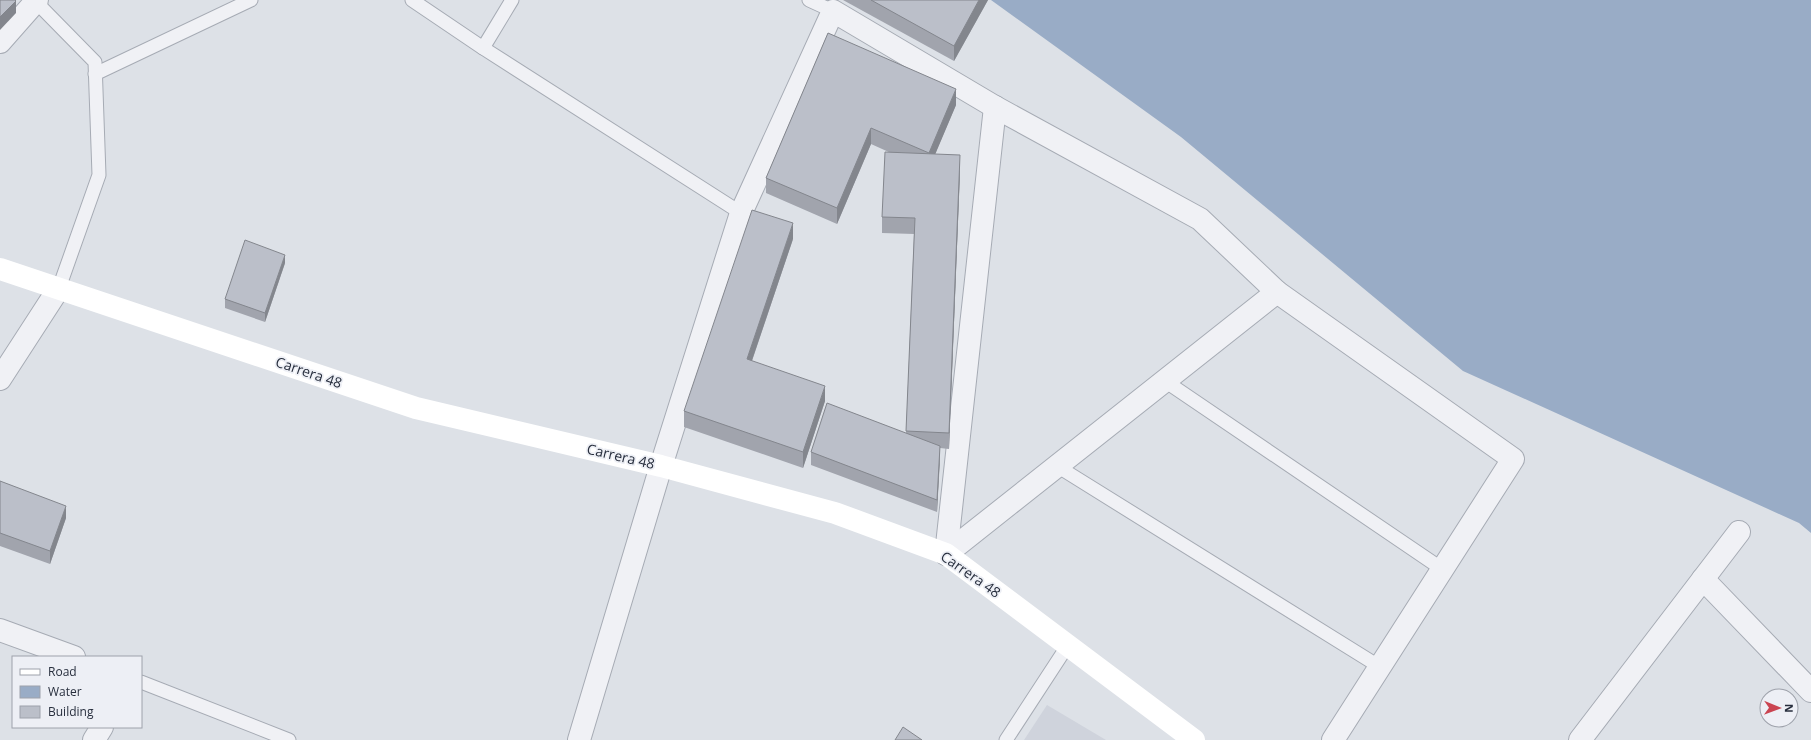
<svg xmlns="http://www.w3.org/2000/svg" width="1811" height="740" font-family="'Open Sans',sans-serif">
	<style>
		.built { fill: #cfd3dc }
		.water { fill: #99acc6 }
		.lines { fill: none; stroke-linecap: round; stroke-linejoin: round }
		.lane-casing { stroke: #a6abb4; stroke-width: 15 }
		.street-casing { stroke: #a6abb4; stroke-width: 24 }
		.lane { stroke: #f0f1f5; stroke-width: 13 }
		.street { stroke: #f0f1f5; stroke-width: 22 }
		.secondary { stroke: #fff; stroke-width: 22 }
		.wall { fill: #a1a4ad }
		.shaded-wall { fill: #83868d }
		.building { fill: #bbbfc9; stroke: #83868d }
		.labels { text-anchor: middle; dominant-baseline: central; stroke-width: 3.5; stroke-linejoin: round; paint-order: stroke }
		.street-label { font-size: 14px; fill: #272e3d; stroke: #edeff5 }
	</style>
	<rect width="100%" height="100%" fill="#dde1e7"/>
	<!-- built -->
	<path class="built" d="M 1047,705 L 1106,740 L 1024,740 Z"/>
	<!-- water -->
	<path class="water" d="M 991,0 L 1811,0 L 1811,533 L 1799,523 L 1463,371 L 1181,137 Z"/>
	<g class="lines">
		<defs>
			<g id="lane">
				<path d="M 412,0 L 483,48 L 741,213"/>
				<path d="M 809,0 L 833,11"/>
				<path d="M 36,2 L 95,62 L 99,175 L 59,288"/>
				<path d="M 483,48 L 512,0"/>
				<path d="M 95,74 L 251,0"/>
				<path d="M 1165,381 L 1442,569"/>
				<path d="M 1057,466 L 1380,667"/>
				<path d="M 141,682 L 289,740"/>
				<path d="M 1006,740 L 1068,645"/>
			</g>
			<g id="street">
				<path d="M 0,42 L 37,0"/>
				<path d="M 0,379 L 59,288"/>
				<path d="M 946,554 L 995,107"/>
				<path d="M 946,554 L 1277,292"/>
				<path d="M 1703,579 L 1811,691"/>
				<path d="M 0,630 L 74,657"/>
				<path d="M 94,740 L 102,727"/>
				<path d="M 579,740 L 661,466 L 741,213 L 833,11 L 995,107 L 1200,219 L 1277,292 L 1513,459 L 1333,740"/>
				<path d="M 1580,740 L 1739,532"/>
			</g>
		</defs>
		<!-- lane casing -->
		<use href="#lane" class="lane-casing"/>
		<!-- street casing -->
		<use href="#street" class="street-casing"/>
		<!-- lane -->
		<use href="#lane" class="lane"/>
		<!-- street -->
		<use href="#street" class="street"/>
		<!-- secondary -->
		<path class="secondary" d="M 0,269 L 416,408 L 661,466 L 835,513 L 946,554 L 1194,740"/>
	</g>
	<!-- wall -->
	<g class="wall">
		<path d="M 843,0 L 988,0 L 954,61 Z"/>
		<path d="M 828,33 L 956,105 L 935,154 L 960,171 L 949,449 L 940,448 L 937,512 L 811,465 L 811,452 L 906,434 L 914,234 L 882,233 L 882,217 L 891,153 L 871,144 L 837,224 L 766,193 L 766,178 Z"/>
		<path d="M 793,239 L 752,361 L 825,401 L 803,468 L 684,427 L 684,411 Z"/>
		<path d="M 285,263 L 265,322 L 225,308 L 225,299 Z"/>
		<path d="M 0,481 L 66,518 L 50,564 L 0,546 Z"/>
	</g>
	<!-- shaded-wall -->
	<g class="shaded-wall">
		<path d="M 979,0 L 988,0 L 954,61 L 954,46 Z"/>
		<path d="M 16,1 L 16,13 L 0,30 L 0,17 Z"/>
		<path d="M 956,89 L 956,105 L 929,169 L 929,153 Z"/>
		<path d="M 871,128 L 871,144 L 837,224 L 837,208 Z"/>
		<path d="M 960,155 L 960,171 L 949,449 L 949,433 Z"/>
		<path d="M 793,223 L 793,239 L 747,375 L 747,359 Z"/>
		<path d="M 285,255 L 285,263 L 265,322 L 265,313 Z"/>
		<path d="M 825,386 L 825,401 L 803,468 L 803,452 Z"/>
		<path d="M 940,446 L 940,459 L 937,512 L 937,500 Z"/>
		<path d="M 66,506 L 66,518 L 50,564 L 50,551 Z"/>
	</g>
	<!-- building -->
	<g class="building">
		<path d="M 0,0 L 15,0 L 16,1 L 0,17 Z"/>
		<path d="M 871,0 L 979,0 L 954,46 Z"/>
		<path d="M 828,33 L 956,89 L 929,153 L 871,128 L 837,208 L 766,178 Z"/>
		<path d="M 885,152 L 960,155 L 949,433 L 906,431 L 915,218 L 882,217 Z"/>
		<path d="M 752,210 L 793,223 L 747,359 L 825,386 L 803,452 L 684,411 Z"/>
		<path d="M 245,240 L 285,255 L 265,313 L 225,299 Z"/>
		<path d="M 827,403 L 940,446 L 937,500 L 811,452 Z"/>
		<path d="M 0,481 L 66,506 L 50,551 L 0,533 Z"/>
		<path d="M 903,727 L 922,740 L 895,740 Z"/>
	</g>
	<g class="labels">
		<!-- street labels -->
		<g class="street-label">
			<text transform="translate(309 372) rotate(19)">Carrera 48</text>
			<text transform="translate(621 456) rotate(13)">Carrera 48</text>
			<text transform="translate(971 574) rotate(35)">Carrera 48</text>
		</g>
	</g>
	<!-- legend -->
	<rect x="12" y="656" width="130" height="72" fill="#edeff5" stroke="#9ea2ab"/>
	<rect x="20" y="669" width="20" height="6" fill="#ffffff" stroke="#9ea2ab"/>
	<text x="48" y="676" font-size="12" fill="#272e3d">Road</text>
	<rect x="20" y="686" width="20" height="12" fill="#99acc6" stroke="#9ea2ab"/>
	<text x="48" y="696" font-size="12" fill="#272e3d">Water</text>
	<rect x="20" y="706" width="20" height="12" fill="#bbbfc9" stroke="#9ea2ab"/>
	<text x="48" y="716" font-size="12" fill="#272e3d">Building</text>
	<!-- north arrow -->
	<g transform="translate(1779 708) rotate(91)"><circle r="19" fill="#edeff5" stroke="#9ea2ab"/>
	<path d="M0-3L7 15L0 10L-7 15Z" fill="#ca4451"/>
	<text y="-6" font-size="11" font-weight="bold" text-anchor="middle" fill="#272e3d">N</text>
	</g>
</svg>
